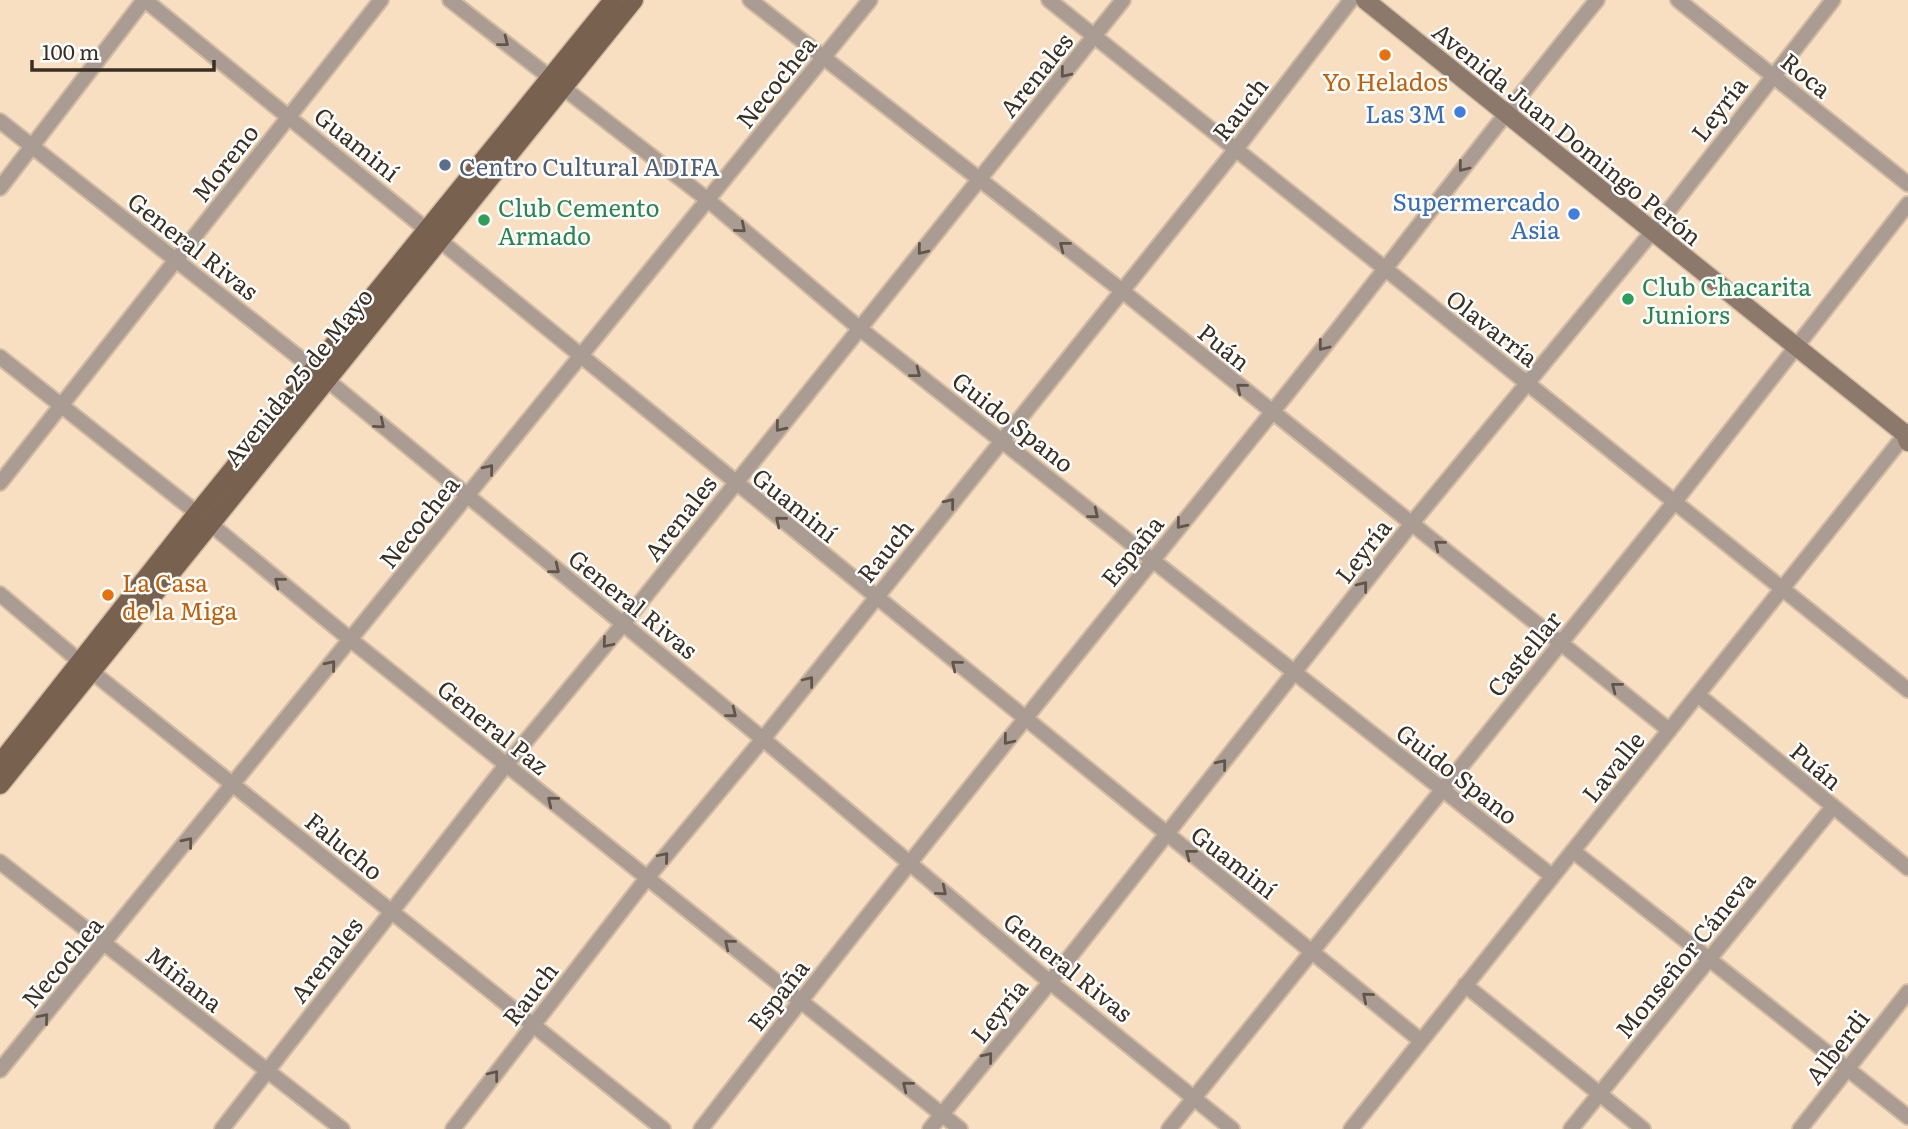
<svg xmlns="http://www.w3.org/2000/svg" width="1908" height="1129" font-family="Literata,serif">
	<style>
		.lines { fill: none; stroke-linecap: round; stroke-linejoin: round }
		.street-casing { stroke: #d2bca1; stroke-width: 18 }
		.secondary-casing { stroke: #d2bca1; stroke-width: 21 }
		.primary-casing { stroke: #d2bca1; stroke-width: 21 }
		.street { stroke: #aa9c92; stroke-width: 14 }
		.secondary { stroke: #8d796b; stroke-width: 18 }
		.primary { stroke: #79614f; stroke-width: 18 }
		.oneway { stroke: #61554a }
		.food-dot { fill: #e8710a; stroke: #fff; stroke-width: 2.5 }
		.shop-dot { fill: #3f7fe0; stroke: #fff; stroke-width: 2.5 }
		.service-dot { fill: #5c6f8a; stroke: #fff; stroke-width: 2.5 }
		.leisure-dot { fill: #2e9e5b; stroke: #fff; stroke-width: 2.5 }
		.labels { text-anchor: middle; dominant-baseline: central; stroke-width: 5; stroke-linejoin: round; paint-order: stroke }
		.street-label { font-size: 24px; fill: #392f23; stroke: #fff }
		.food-label { font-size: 24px; fill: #c56008; stroke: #fff }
		.shop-label { font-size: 24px; fill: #366cbe; stroke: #fff; text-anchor: end }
		.service-label { font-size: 24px; fill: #4e5e75; stroke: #fff; text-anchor: start }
		.leisure-label { font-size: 24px; fill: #27864d; stroke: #fff; text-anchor: start }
	</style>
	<rect width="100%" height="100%" fill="#f8dfc1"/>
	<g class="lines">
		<defs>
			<g id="street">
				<path d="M 145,0 L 1420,1040"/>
				<path d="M 450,0 L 708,200 L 859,328 L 1552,876"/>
				<path d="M 750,0 L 1121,290 L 1669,730"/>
				<path d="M 1049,0 C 1336,229 1623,459 1908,690"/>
				<path d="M 1678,0 L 1908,184"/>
				<path d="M 0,121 L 315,370 L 763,739 L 1050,982 L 1232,1129"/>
				<path d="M 0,188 L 144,0"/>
				<path d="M 0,357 L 197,513 L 351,640 L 960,1129"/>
				<path d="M 0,483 L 381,0"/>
				<path d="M 0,594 L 91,671 L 663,1129"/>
				<path d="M 1698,695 L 1908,868"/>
				<path d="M 1573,851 L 1908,1117"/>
				<path d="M 0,862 L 342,1129"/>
				<path d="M 1465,985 L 1643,1129"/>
				<path d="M 0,1070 L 870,0"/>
				<path d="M 222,1129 L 506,765 L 623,624 L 1123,0"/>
				<path d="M 453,1129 L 647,878 L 763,739 L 1236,149 L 1351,0"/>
				<path d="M 701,1129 C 887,888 1079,652 1270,415 C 1380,278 1485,137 1597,0"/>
				<path d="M 930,1129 L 1050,982 L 1412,523 L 1652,232 L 1833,0"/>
				<path d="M 1169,1129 L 1676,500 L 1908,204"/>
				<path d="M 1351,1129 L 1908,431"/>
				<path d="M 1571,1129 L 1832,808"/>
				<path d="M 1800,1129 L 1908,992"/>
			</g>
			<path id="secondary" d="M 1365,0 L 1905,434 L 1908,442"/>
			<g id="primary">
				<path d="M 0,763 L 197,513 L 613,0"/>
				<path d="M 0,785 L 634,0"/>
			</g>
		</defs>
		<!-- street casing -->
		<use href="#street" class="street-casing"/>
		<!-- secondary casing -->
		<use href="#secondary" class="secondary-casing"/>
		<!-- primary casing -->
		<use href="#primary" class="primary-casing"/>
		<!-- street -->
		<use href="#street" class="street"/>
		<!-- secondary -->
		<use href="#secondary" class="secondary"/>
		<!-- primary -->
		<use href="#primary" class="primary"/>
	</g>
	<!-- one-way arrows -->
	<defs><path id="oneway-chevron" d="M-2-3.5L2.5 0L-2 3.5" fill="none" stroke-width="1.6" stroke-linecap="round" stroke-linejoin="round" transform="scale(1.75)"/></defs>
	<g class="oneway">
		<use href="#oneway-chevron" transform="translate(504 42) rotate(38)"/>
		<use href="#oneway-chevron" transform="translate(1065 73) rotate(129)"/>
		<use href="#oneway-chevron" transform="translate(1463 167) rotate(128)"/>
		<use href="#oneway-chevron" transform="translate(741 228) rotate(40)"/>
		<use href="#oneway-chevron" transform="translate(1064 246) rotate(-142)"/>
		<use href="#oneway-chevron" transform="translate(922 250) rotate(129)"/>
		<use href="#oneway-chevron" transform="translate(1323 346) rotate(128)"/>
		<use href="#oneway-chevron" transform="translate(916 373) rotate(38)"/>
		<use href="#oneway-chevron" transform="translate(1241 388) rotate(-141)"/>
		<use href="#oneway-chevron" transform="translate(380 424) rotate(40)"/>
		<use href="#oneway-chevron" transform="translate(780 427) rotate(129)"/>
		<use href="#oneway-chevron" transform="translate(489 469) rotate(-51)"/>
		<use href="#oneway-chevron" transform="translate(950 503) rotate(-51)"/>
		<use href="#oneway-chevron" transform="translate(1094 514) rotate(39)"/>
		<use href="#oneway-chevron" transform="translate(780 521) rotate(-141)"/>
		<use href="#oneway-chevron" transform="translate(1181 524) rotate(129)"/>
		<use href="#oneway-chevron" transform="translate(1439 545) rotate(-141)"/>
		<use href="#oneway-chevron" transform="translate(555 569) rotate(39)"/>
		<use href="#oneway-chevron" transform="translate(279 582) rotate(-141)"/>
		<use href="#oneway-chevron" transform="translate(1363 586) rotate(-52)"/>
		<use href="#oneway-chevron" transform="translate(607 643) rotate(130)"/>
		<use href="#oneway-chevron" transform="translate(331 665) rotate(-51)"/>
		<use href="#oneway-chevron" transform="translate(956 665) rotate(-141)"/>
		<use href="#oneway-chevron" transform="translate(809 681) rotate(-52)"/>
		<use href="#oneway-chevron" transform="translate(1616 687) rotate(-142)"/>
		<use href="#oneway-chevron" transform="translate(732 713) rotate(39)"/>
		<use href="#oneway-chevron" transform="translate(1008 740) rotate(129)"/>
		<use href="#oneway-chevron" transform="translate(1222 764) rotate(-51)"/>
		<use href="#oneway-chevron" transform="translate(552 801) rotate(-141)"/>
		<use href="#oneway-chevron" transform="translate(188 842) rotate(-51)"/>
		<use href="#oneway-chevron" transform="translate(1190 854) rotate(-142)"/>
		<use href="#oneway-chevron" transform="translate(664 857) rotate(-50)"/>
		<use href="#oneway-chevron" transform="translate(942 891) rotate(40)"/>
		<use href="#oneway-chevron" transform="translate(729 944) rotate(-141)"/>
		<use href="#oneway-chevron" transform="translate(1367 997) rotate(-140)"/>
		<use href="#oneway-chevron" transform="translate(44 1018) rotate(-50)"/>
		<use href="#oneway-chevron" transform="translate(988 1057) rotate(-51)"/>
		<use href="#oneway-chevron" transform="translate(494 1075) rotate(-52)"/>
		<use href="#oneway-chevron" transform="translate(907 1086) rotate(-141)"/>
	</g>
	<!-- markers -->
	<g class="food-dot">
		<circle cx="1385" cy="55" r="7"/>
		<circle cx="108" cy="595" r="7"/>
	</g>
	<g class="shop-dot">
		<circle cx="1460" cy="112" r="7"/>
		<circle cx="1574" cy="214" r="7"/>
	</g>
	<circle class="service-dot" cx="445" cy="165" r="7"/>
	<g class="leisure-dot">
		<circle cx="484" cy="220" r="7"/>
		<circle cx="1628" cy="299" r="7"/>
	</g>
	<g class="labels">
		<!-- street labels -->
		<g class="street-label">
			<text transform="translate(1035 74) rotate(-51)">Arenales</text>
			<text transform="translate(1807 74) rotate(39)">Roca</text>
			<text transform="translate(775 81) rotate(-51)">Necochea</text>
			<text transform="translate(1239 108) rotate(-52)">Rauch</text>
			<text transform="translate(1718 108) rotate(-52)">Leyría</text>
			<text transform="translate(1568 133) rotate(39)">Avenida Juan Domingo Perón</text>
			<text transform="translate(358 143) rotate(39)">Guaminí</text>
			<text transform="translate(224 162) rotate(-52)">Moreno</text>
			<text transform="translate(194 245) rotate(38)">General Rivas</text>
			<text transform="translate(1493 327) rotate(38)">Olavarría</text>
			<text transform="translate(1225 346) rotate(39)">Puán</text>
			<text transform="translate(297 376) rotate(-51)">Avenida 25 de Mayo</text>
			<text transform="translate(1014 421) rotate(38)">Guido Spano</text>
			<text transform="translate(796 504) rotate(39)">Guaminí</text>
			<text transform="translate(679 517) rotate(-52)">Arenales</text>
			<text transform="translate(418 521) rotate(-51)">Necochea</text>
			<text transform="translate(884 550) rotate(-51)">Rauch</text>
			<text transform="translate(1131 550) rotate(-51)">España</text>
			<text transform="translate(1362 550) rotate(-52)">Leyría</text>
			<text transform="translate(634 603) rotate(39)">General Rivas</text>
			<text transform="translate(1523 653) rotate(-51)">Castellar</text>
			<text transform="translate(494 726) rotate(39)">General Paz</text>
			<text transform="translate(1817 765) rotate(40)">Puán</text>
			<text transform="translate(1612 766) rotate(-51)">Lavalle</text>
			<text transform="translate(1458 773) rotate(38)">Guido Spano</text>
			<text transform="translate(345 845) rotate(39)">Falucho</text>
			<text transform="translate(1235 861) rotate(38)">Guaminí</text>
			<text transform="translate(1684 954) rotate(-51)">Monseñor Cáneva</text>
			<text transform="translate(325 959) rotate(-52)">Arenales</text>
			<text transform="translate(61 961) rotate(-50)">Necochea</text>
			<text transform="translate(1069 966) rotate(39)">General Rivas</text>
			<text transform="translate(185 978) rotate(38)">Miñana</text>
			<text transform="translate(529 993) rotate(-52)">Rauch</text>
			<text transform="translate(777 994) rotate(-52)">España</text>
			<text transform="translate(998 1010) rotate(-51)">Leyría</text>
			<text transform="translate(1836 1046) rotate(-52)">Alberdi</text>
		</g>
		<!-- food labels -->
		<g class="food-label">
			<text x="1385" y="80">Yo Helados</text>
			<text x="122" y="581" text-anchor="start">La Casa<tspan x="122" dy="28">de la Miga</tspan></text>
		</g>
		<!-- shop labels -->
		<g class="shop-label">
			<text x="1446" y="112">Las 3M</text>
			<text x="1560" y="200">Supermercado<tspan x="1560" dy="28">Asia</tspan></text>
		</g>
		<!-- service labels -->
		<g class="service-label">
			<text x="459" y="165">Centro Cultural ADIFA</text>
		</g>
		<!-- leisure labels -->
		<g class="leisure-label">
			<text x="498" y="206">Club Cemento<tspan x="498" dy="28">Armado</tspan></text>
			<text x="1642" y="285">Club Chacarita<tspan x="1642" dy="28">Juniors</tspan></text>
		</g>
	</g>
	<!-- scale -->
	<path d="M32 60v10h182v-10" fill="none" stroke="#392f23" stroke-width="3.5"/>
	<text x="42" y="60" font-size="21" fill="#392f23" stroke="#ffffff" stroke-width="5" paint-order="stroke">100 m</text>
</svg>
